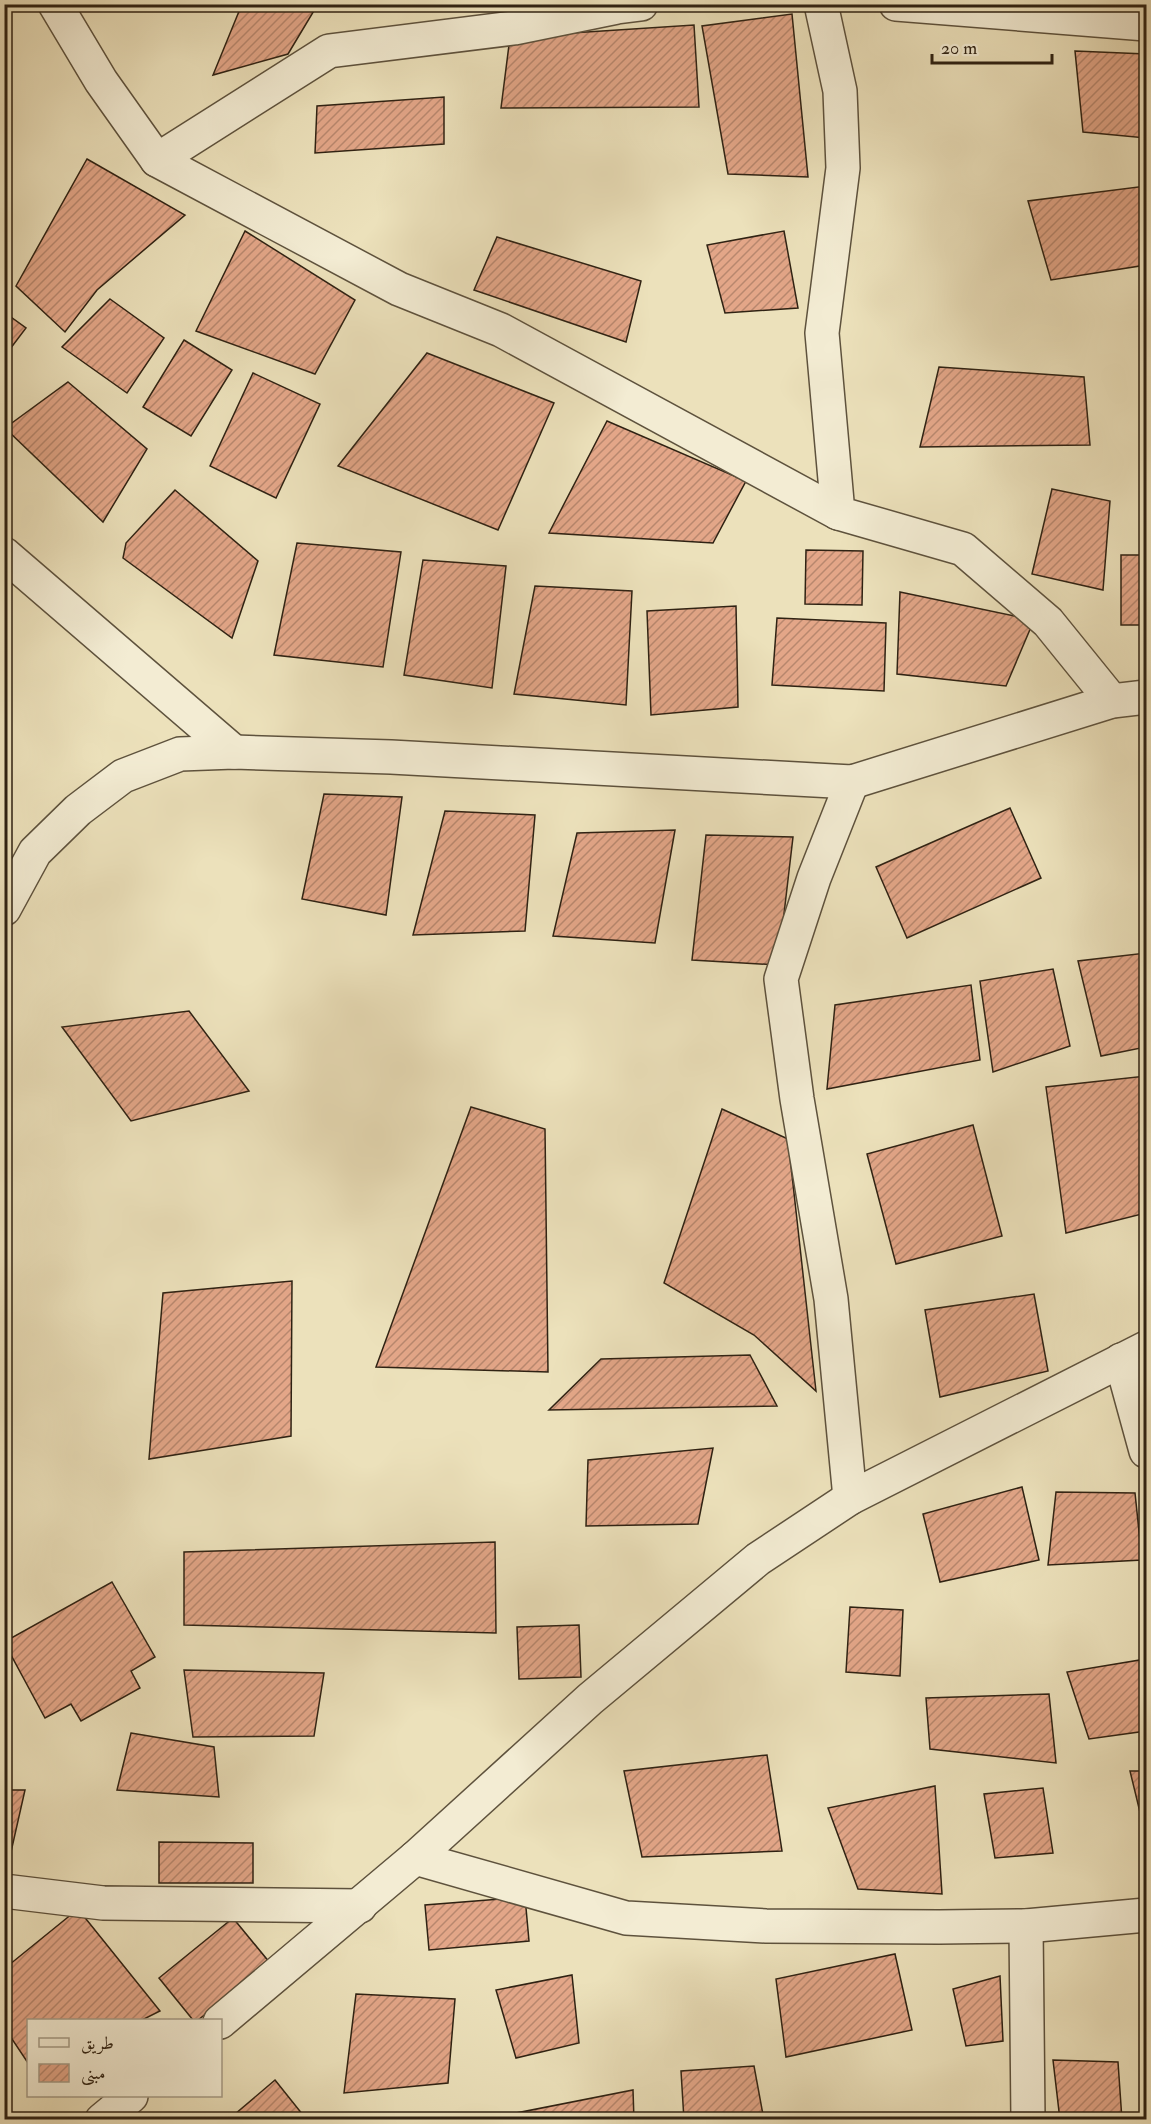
<svg xmlns="http://www.w3.org/2000/svg" width="1151" height="2124" font-family="'IM FELL Double Pica',Amiri,serif">
	<style>
		.building { fill: url(#building-hatch); stroke: #2f2213; stroke-width: 1.5 }
		.lines { fill: none; stroke-linecap: round; stroke-linejoin: round }
		.minor-casing { stroke: #5e523d; stroke-width: 36 }
		.tertiary-casing { stroke: #5e523d; stroke-width: 36 }
		.minor { stroke: #f3ecd3; stroke-width: 33 }
		.tertiary { stroke: #f3ecd3; stroke-width: 33 }
	</style>
	<defs>
		<pattern id="building-hatch" width="6" height="6" patternUnits="userSpaceOnUse" patternTransform="scale(1.5)"><rect width="6" height="6" fill="#e3a688"/><path d="M-1 1l2-2M0 6l6-6M5 7l2-2" fill="none" stroke="#b8876e"/></pattern>
	</defs>
	<rect width="100%" height="100%" fill="#ece1bb"/>
	<filter id="stains"><feTurbulence type="fractalNoise" baseFrequency=".00333" numOctaves="4"/><feColorMatrix values="0 0 0 0 .2 0 0 0 0 .09 0 0 0 0 .02 0 0 0 .5 -.17"/></filter>
	<radialGradient id="worn" r=".72"><stop offset=".6" stop-color="#630" stop-opacity="0"/><stop offset="1" stop-color="#630" stop-opacity=".3"/></radialGradient>
	<!-- building -->
	<g class="building">
		<path d="M 242,4 L 318,4 L 288,54 L 213,75 Z"/>
		<path d="M 792,14 L 808,177 L 728,174 L 702,26 Z"/>
		<path d="M 694,25 L 699,107 L 501,108 L 510,37 Z"/>
		<path d="M 1075,51 L 1146,54 L 1146,138 L 1083,132 Z"/>
		<path d="M 444,97 L 444,144 L 315,153 L 317,106 Z"/>
		<path d="M 87,159 L 185,215 L 97,290 L 65,332 L 16,286 Z"/>
		<path d="M 1146,186 L 1146,265 L 1051,280 L 1028,201 Z"/>
		<path d="M 245,231 L 355,300 L 315,374 L 196,331 Z"/>
		<path d="M 784,231 L 798,308 L 725,313 L 707,245 Z"/>
		<path d="M 497,237 L 641,281 L 626,342 L 474,290 Z"/>
		<path d="M 110,299 L 164,338 L 127,393 L 62,347 Z"/>
		<path d="M 4,312 L 26,328 L 4,357 Z"/>
		<path d="M 184,340 L 232,370 L 191,436 L 143,407 Z"/>
		<path d="M 427,353 L 554,403 L 498,530 L 338,466 Z"/>
		<path d="M 939,367 L 1084,377 L 1090,445 L 920,447 Z"/>
		<path d="M 253,373 L 320,404 L 276,498 L 210,466 Z"/>
		<path d="M 68,382 L 147,449 L 103,522 L 5,428 Z"/>
		<path d="M 607,421 L 746,481 L 713,543 L 549,533 Z"/>
		<path d="M 1052,489 L 1110,501 L 1103,590 L 1032,574 Z"/>
		<path d="M 175,490 L 258,561 L 232,638 L 123,558 L 126,543 Z"/>
		<path d="M 297,543 L 401,552 L 383,667 L 274,655 Z"/>
		<path d="M 806,550 L 863,551 L 862,605 L 805,604 Z"/>
		<rect x="1121" y="555" width="25" height="70"/>
		<path d="M 423,560 L 506,566 L 492,688 L 404,675 Z"/>
		<path d="M 535,586 L 632,591 L 626,705 L 514,694 Z"/>
		<path d="M 900,592 L 1034,620 L 1006,686 L 897,674 Z"/>
		<path d="M 736,606 L 738,707 L 651,715 L 647,611 Z"/>
		<path d="M 777,618 L 886,623 L 884,691 L 772,685 Z"/>
		<path d="M 324,794 L 402,797 L 386,915 L 302,899 Z"/>
		<path d="M 1010,808 L 1041,878 L 907,938 L 876,867 Z"/>
		<path d="M 445,811 L 535,815 L 525,931 L 413,935 Z"/>
		<path d="M 675,830 L 655,943 L 553,936 L 577,833 Z"/>
		<path d="M 706,835 L 793,837 L 778,965 L 692,960 Z"/>
		<path d="M 1146,953 L 1146,1047 L 1101,1056 L 1078,961 Z"/>
		<path d="M 1053,969 L 1070,1046 L 993,1072 L 980,981 Z"/>
		<path d="M 971,985 L 980,1060 L 827,1089 L 835,1005 Z"/>
		<path d="M 189,1011 L 249,1091 L 131,1121 L 62,1027 Z"/>
		<path d="M 1146,1076 L 1146,1213 L 1066,1233 L 1046,1087 Z"/>
		<path d="M 471,1107 L 545,1129 L 548,1372 L 376,1367 Z"/>
		<path d="M 722,1109 L 788,1139 L 816,1391 L 754,1335 L 664,1283 Z"/>
		<path d="M 973,1125 L 1002,1236 L 896,1264 L 867,1154 Z"/>
		<path d="M 292,1281 L 291,1436 L 149,1459 L 163,1293 Z"/>
		<path d="M 1034,1294 L 1048,1371 L 940,1397 L 925,1310 Z"/>
		<path d="M 750,1355 L 777,1406 L 549,1410 L 601,1359 Z"/>
		<path d="M 713,1448 L 698,1524 L 586,1526 L 588,1460 Z"/>
		<path d="M 1022,1487 L 1039,1560 L 940,1582 L 923,1514 Z"/>
		<path d="M 1056,1492 L 1135,1493 L 1142,1560 L 1048,1565 Z"/>
		<path d="M 495,1542 L 496,1633 L 184,1625 L 184,1552 Z"/>
		<path d="M 112,1582 L 155,1657 L 131,1671 L 140,1688 L 81,1721 L 71,1704 L 45,1718 L 4,1642 Z"/>
		<path d="M 850,1607 L 903,1610 L 900,1676 L 846,1672 Z"/>
		<path d="M 579,1625 L 581,1677 L 519,1679 L 517,1627 Z"/>
		<path d="M 1146,1659 L 1146,1731 L 1089,1739 L 1067,1672 Z"/>
		<path d="M 184,1670 L 324,1673 L 314,1736 L 193,1737 Z"/>
		<path d="M 1049,1694 L 1056,1763 L 930,1749 L 926,1698 Z"/>
		<path d="M 131,1733 L 214,1747 L 219,1797 L 117,1790 Z"/>
		<path d="M 767,1755 L 782,1851 L 642,1857 L 624,1771 Z"/>
		<path d="M 1130,1771 L 1146,1771 L 1146,1837 Z"/>
		<path d="M 935,1786 L 942,1894 L 858,1889 L 828,1808 Z"/>
		<path d="M 1043,1788 L 1053,1853 L 995,1858 L 984,1794 Z"/>
		<path d="M 4,1790 L 25,1790 L 11,1852 L 4,1851 Z"/>
		<path d="M 159,1842 L 253,1843 L 253,1883 L 159,1883 Z"/>
		<path d="M 525,1897 L 529,1941 L 429,1950 L 425,1905 Z"/>
		<path d="M 78,1909 L 160,2011 L 142,2020 L 28,2020 L 28,2063 L 4,2027 L 4,1969 Z"/>
		<path d="M 233,1918 L 270,1963 L 198,2020 L 193,2020 L 159,1978 Z"/>
		<path d="M 895,1954 L 912,2030 L 786,2057 L 776,1979 Z"/>
		<path d="M 572,1975 L 579,2043 L 516,2058 L 496,1990 Z"/>
		<path d="M 1000,1976 L 1003,2041 L 966,2046 L 953,1989 Z"/>
		<path d="M 356,1994 L 455,1999 L 448,2083 L 344,2093 Z"/>
		<path d="M 1053,2060 L 1118,2062 L 1122,2120 L 1060,2120 Z"/>
		<path d="M 754,2066 L 764,2120 L 684,2120 L 681,2071 Z"/>
		<path d="M 275,2080 L 307,2120 L 228,2120 Z"/>
		<path d="M 633,2090 L 634,2120 L 502,2120 L 501,2116 Z"/>
	</g>
	<g class="lines">
		<defs>
			<g id="minor">
				<path d="M 55,4 L 101,81 L 157,160 L 399,289 L 501,330 L 838,513"/>
				<path d="M 821,4 L 840,91 L 843,168 L 822,333 L 838,513 L 963,549 L 1048,622 L 1112,701"/>
				<path d="M 896,4 L 1146,24"/>
				<path d="M 157,160 L 329,51 L 514,28 L 617,7 L 641,4"/>
				<path d="M 4,554 L 234,752"/>
				<path d="M 4,909 L 35,852 L 78,810 L 123,776 L 180,754 L 234,752 L 391,757 L 852,782 L 1112,701 L 1146,697"/>
				<path d="M 1121,1360 L 1146,1451"/>
				<path d="M 850,1498 L 831,1299 L 797,1099 L 781,979 L 814,878 L 852,782"/>
				<path d="M 415,1858 L 626,1918 L 766,1926 L 939,1927 L 1026,1926 L 1146,1915"/>
				<path d="M 4,1891 L 103,1903 L 360,1906"/>
				<path d="M 1026,1926 L 1028,2120"/>
			</g>
			<g id="tertiary">
				<path d="M 220,2022 L 415,1858 L 590,1699 L 758,1559 L 850,1498 L 1146,1348"/>
				<path d="M 102,2120 L 131,2096"/>
			</g>
		</defs>
		<!-- minor casing -->
		<use href="#minor" class="minor-casing"/>
		<!-- tertiary casing -->
		<use href="#tertiary" class="tertiary-casing"/>
		<!-- minor -->
		<use href="#minor" class="minor"/>
		<!-- tertiary -->
		<use href="#tertiary" class="tertiary"/>
	</g>
	<!-- margin -->
	<rect width="1151" height="2124" fill="none" stroke="#ece1bb" stroke-width="24"/>
	<rect x="6" y="6" width="1139" height="2112" fill="none" stroke="#2f2213" stroke-width="3"/>
	<rect x="12" y="12" width="1127" height="2100" fill="none" stroke="#2f2213" stroke-width="1.5"/>
	<!-- legend -->
	<rect x="27" y="2019" width="195" height="78" fill="#f3ecd3" stroke="#a59b86" stroke-width="1.5"/>
	<rect x="39" y="2038" width="30" height="9" fill="#f3ecd3" stroke="#a59b86" stroke-width="1.5"/>
	<text x="81" y="2049" font-size="18" fill="#2f2213">طريق</text>
	<rect x="39" y="2064" width="30" height="18" fill="url(#building-hatch)" stroke="#a59b86" stroke-width="1.5"/>
	<text x="81" y="2079" font-size="18" fill="#2f2213">مبنى</text>
	<!-- scale -->
	<path d="M932 54v9h120v-9" fill="none" stroke="#2f2213" stroke-width="3"/>
	<text x="941" y="54" font-size="18" fill="#2f2213" stroke="#f3ecd3" stroke-width="4.5" paint-order="stroke">20 m</text>
	<rect width="100%" height="100%" filter="url(#stains)"/>
	<rect width="100%" height="100%" fill="url(#worn)"/>
</svg>
